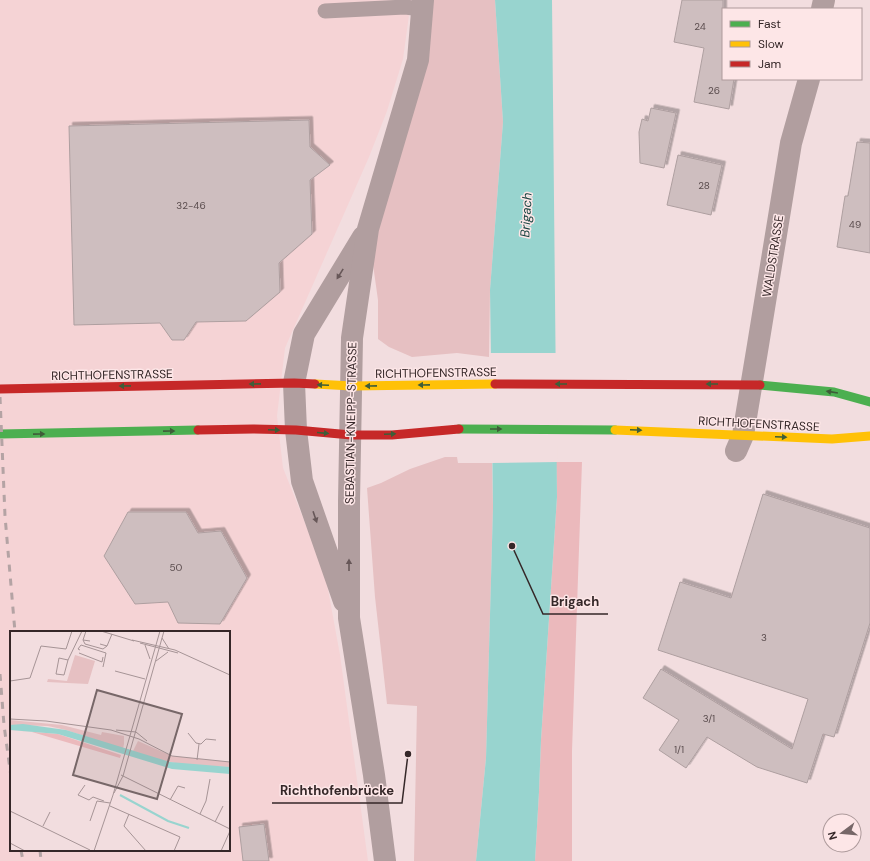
<svg xmlns="http://www.w3.org/2000/svg" width="870" height="861" font-family="'DM Sans',sans-serif">
	<style>
		.built { fill: #f5d3d5; fill-rule: evenodd }
		.green { fill: #e6c0c2 }
		.forest { fill: #ebb9bc }
		.water { fill: #98d4cf }
		.pier { fill: #f2dddf }
		.building { fill: #cebebf; stroke: #ae9fa0; filter: url(#shadow) }
		.lines { fill: none; stroke-linecap: round; stroke-linejoin: round }
		.lane { stroke: #b19e9f; stroke-width: 15 }
		.street { stroke: #b19e9f; stroke-width: 22 }
		.fast { stroke: #4caf50; stroke-width: 9 }
		.slow { stroke: #ffc107; stroke-width: 9 }
		.jam { stroke: #c62828; stroke-width: 9 }
		.rail { stroke: #b4a3a4; stroke-width: 3; stroke-dasharray: 7 7; stroke-linecap: butt }
		.oneway { fill: #675758 }
		.oneway2 { fill: #3e5d38 }
		.labels { text-anchor: middle; dominant-baseline: central; stroke-width: 3; stroke-linejoin: round; paint-order: stroke }
		.number-label { font-size: 10px; fill: #5b4d4e }
		.street-label { font-size: 12px; fill: #352728; stroke: #fde6e7 }
		.water-label { font-size: 13px; font-style: italic; fill: #184441; stroke: #fde6e7 }
		.inset-river { fill: none; stroke: #98d4cf; stroke-width: 2 }
		.inset-road { fill: none; stroke: #a69496; stroke-width: 1 }
		.view { fill: #776768; fill-opacity: 0.15; stroke: #776768; stroke-width: 2 }
		.inset-edge { fill: none; stroke: #352728; stroke-width: 2 }
		.leader { fill: none; stroke: #352728; stroke-width: 1.5 }
		.callout-dot { fill: #352728; stroke: #fde6e7; stroke-width: 1.5 }
		.callout-label { font-size: 13px; text-anchor: middle; font-weight: bold; fill: #352728; stroke: #fde6e7; stroke-width: 3; stroke-linejoin: round; paint-order: stroke }
	</style>
	<defs>
		<filter id="shadow"><feDropShadow dx="3.5" dy="-3.5" stdDeviation="0" flood-color="#0004"/></filter>
	</defs>
	<rect width="100%" height="100%" fill="#f2dddf"/>
	<!-- built -->
	<path class="built" d="M 0,0 L 411,0 L 403,59 L 387,111 L 369,157 L 285,348 L 277,416 L 283,468 L 325,573 L 340,655 L 368,861 L 0,861 ZM 11,632 L 229,632 L 229,850 L 11,850 Z"/>
	<!-- green -->
	<g class="green">
		<path d="M 423,0 L 495,0 L 503,122 L 490,290 L 489,357 L 457,353 L 412,357 L 389,347 L 378,339 L 378,300 L 368,229 Z"/>
		<path d="M 445,457 L 457,457 L 458,463 L 492,463 L 493,507 L 486,758 L 476,861 L 414,861 L 417,706 L 387,704 L 375,597 L 367,488 L 381,483 L 410,469 Z"/>
	</g>
	<!-- forest -->
	<path class="forest" d="M 556,462 L 582,462 L 572,751 L 572,861 L 535,861 L 539,792 L 541,740 L 557,497 Z"/>
	<!-- water -->
	<path class="water" d="M 495,0 L 552,0 L 557,497 L 541,740 L 539,792 L 535,861 L 476,861 L 486,758 L 493,507 L 490,290 L 503,122 Z"/>
	<!-- pier -->
	<path class="pier" d="M 489,353 L 557,353 L 558,462 L 491,463 Z"/>
	<!-- building -->
	<g class="building">
		<path d="M 682,0 L 723,0 L 723,79 L 734,79 L 729,109 L 694,102 L 704,48 L 674,42 Z"/>
		<path d="M 651,108 L 676,113 L 664,168 L 640,163 L 639,132 L 642,119 L 648,121 Z"/>
		<path d="M 309,120 L 310,147 L 330,165 L 310,180 L 312,234 L 279,263 L 280,292 L 246,321 L 196,322 L 184,340 L 172,340 L 160,323 L 74,325 L 69,126 Z"/>
		<path d="M 857,142 L 870,143 L 870,253 L 837,247 L 845,196 L 848,196 Z"/>
		<path d="M 678,155 L 722,165 L 711,215 L 667,205 Z"/>
		<path d="M 763,494 L 870,528 L 870,623 L 834,737 L 823,734 L 807,783 L 757,767 L 707,737 L 686,768 L 659,750 L 679,720 L 643,698 L 661,669 L 792,749 L 808,699 L 658,650 L 680,582 L 731,598 Z"/>
		<path d="M 128,512 L 186,512 L 198,533 L 221,531 L 247,578 L 220,624 L 178,623 L 168,602 L 135,604 L 104,556 Z"/>
		<path d="M 264,824 L 269,861 L 243,861 L 239,827 Z"/>
	</g>
	<g class="lines">
		<!-- lane -->
		<path class="lane" d="M 325,11 L 405,7 L 422,9"/>
		<!-- street -->
		<g class="street">
			<path d="M 822,9 L 824,0"/>
			<path d="M 736,451 L 743,435 L 758,345 L 791,143 L 809,79"/>
			<path d="M 344,601 L 302,481 L 296,430 L 294,383 L 304,334 L 363,237"/>
			<path d="M 385,861 L 374,775 L 349,618 L 349,501 L 352,338 L 368,229 L 418,60 L 423,0"/>
		</g>
		<!-- fast -->
		<g class="fast">
			<path d="M 760,385 L 834,392 L 870,402"/>
			<path d="M 459,429 L 615,430"/>
			<path d="M 0,434 L 198,430"/>
		</g>
		<!-- slow -->
		<g class="slow">
			<path d="M 315,384 L 352,386 L 495,384"/>
			<path d="M 615,430 L 832,439 L 870,436"/>
		</g>
		<!-- jam -->
		<g class="jam">
			<path d="M 495,384 L 760,385"/>
			<path d="M 0,389 L 294,383 L 315,384"/>
			<path d="M 198,430 L 253,429 L 296,430 L 351,435 L 392,435 L 459,429"/>
		</g>
		<!-- rail -->
		<g class="rail">
			<path d="M 0,397 L 5,516 L 15,632"/>
			<path d="M 0,674 L 4,725 L 11,777"/>
			<path d="M 21,850 L 23,861"/>
			<path d="M 40,850 L 41,861"/>
		</g>
	</g>
	<!-- one-way arrows -->
	<defs><path id="oneway-solid" d="M-6-.8H1V-3.2L6.5 0L1 3.2V.8H-6Z"/></defs>
	<g class="oneway">
		<use href="#oneway-solid" transform="translate(340 274) rotate(122)"/>
		<use href="#oneway-solid" transform="translate(315 517) rotate(71)"/>
		<use href="#oneway-solid" transform="translate(349 565) rotate(-90)"/>
	</g>
	<g class="oneway2">
		<use href="#oneway-solid" transform="translate(255 384) rotate(179)"/>
		<use href="#oneway-solid" transform="translate(561 384) rotate(-180)"/>
		<use href="#oneway-solid" transform="translate(712 384) rotate(180)"/>
		<use href="#oneway-solid" transform="translate(323 385) rotate(-177)"/>
		<use href="#oneway-solid" transform="translate(424 385) rotate(179)"/>
		<use href="#oneway-solid" transform="translate(125 386) rotate(179)"/>
		<use href="#oneway-solid" transform="translate(371 386) rotate(179)"/>
		<use href="#oneway-solid" transform="translate(832 392) rotate(-171)"/>
		<use href="#oneway-solid" transform="translate(496 429)"/>
		<use href="#oneway-solid" transform="translate(274 430) rotate(2)"/>
		<use href="#oneway-solid" transform="translate(636 430) rotate(2)"/>
		<use href="#oneway-solid" transform="translate(169 431) rotate(-1)"/>
		<use href="#oneway-solid" transform="translate(323 433) rotate(5)"/>
		<use href="#oneway-solid" transform="translate(39 434) rotate(-1)"/>
		<use href="#oneway-solid" transform="translate(390 434) rotate(-2)"/>
		<use href="#oneway-solid" transform="translate(781 437) rotate(3)"/>
	</g>
	<g class="labels">
		<!-- number labels -->
		<g class="number-label">
			<text x="700" y="26">24</text>
			<text x="714" y="90">26</text>
			<text x="704" y="185">28</text>
			<text x="191" y="205">32-46</text>
			<text x="855" y="224">49</text>
			<text x="176" y="567">50</text>
			<text x="764" y="637">3</text>
			<text x="709" y="718">3/1</text>
			<text x="679" y="749">1/1</text>
		</g>
		<!-- street labels -->
		<g class="street-label">
			<text transform="translate(773 256) rotate(-81)">WALDSTRASSE</text>
			<text transform="translate(436 373) rotate(-1)">RICHTHOFENSTRASSE</text>
			<text transform="translate(112 375) rotate(-1)">RICHTHOFENSTRASSE</text>
			<text transform="translate(351 423) rotate(-89)">SEBASTIAN-KNEIPP-STRASSE</text>
			<text transform="translate(759 424) rotate(3)">RICHTHOFENSTRASSE</text>
		</g>
		<!-- water labels -->
		<g class="water-label">
			<text transform="translate(526 215) rotate(-87)">Brigach</text>
		</g>
	</g>
	<!-- overview -->
	<g transform="translate(10 631)">
		<rect width="220" height="220" fill="#f2dddf"/>
		<path d="M 65,24 L 85,30 L 78,53 L 37,51 L 38,48 L 57,50 ZM 0,89 L 52,94 L 91,104 L 92,101 L 114,105 L 114,113 L 113,118 L 56,99 L 38,95 L 0,94 ZM 128,110 L 162,125 L 220,131 L 220,136 L 180,135 L 146,128 L 123,120 Z" fill="#e6c0c2"/>
		<path d="M 0,99 L 48,103 L 111,124 L 110,127 L 22,101 Z" fill="#ebb9bc"/>
		<path d="M 13,93 L 56,99 L 160,131 L 220,136 L 220,143 L 162,138 L 48,103 L 0,99 L 0,94 Z" fill="#98d4cf"/>
		<path class="inset-river" d="M 110,164 L 158,190 L 179,197"/>
		<path class="inset-road" d="M 76,0 L 73,9 L 80,10M 91,0 L 124,10M 152,7 L 159,18M 73,9 L 75,13 L 93,18 L 97,15M 122,9 L 165,19 L 220,44M 130,12 L 168,22M 90,13 L 97,15 L 102,3M 135,14 L 140,28M 70,19 L 68,18 L 71,14 L 96,22 L 93,36M 69,22 L 92,31 L 93,26M 58,29 L 49,27 L 46,43 L 54,44 L 58,29 L 72,0M 146,30 L 158,21M 105,40 L 135,48M 0,50 L 20,47 L 31,15 L 56,18 L 62,0M 0,88 L 36,90 L 101,99 L 129,108 L 162,125 L 220,131M 106,99 L 126,101 L 137,110M 178,102 L 186,112 L 191,113 L 196,108 L 206,109M 187,129 L 189,113M 111,144 L 220,198M 75,154 L 68,164 L 79,169 L 83,166 L 94,170M 104,162 L 113,145 L 154,0M 160,169 L 168,155 L 175,157M 100,175 L 170,206 L 164,220M 0,180 L 80,219M 119,183 L 114,195 L 136,220M 190,183 L 196,170 L 200,148M 80,190 L 87,170 L 100,172M 205,191 L 213,175M 33,195 L 40,181M 0,212 L 15,220M 84,220 L 103,164 L 150,0M 211,220 L 220,200"/>
		<path class="view" d="M 87,59 L 172,83 L 147,168 L 63,144 Z"/>
		<rect width="220" height="220" class="inset-edge"/>
	</g>
	<!-- callouts -->
	<path class="leader" d="M512 546L543 614H608M408 754L402 803H272"/>
	<g class="callout-dot">
		<circle cx="512" cy="546" r="4"/>
		<circle cx="408" cy="754" r="4"/>
	</g>
	<g class="callout-label">
		<text x="575" y="606">Brigach</text>
		<text x="337" y="795">Richthofenbrücke</text>
	</g>
	<!-- legend -->
	<rect x="722" y="8" width="140" height="72" fill="#fde6e7" stroke="#ad9a9b"/>
	<rect x="730" y="21" width="20" height="6" fill="#4caf50" stroke="#ad9a9b"/>
	<text x="758" y="28" font-size="12" fill="#352728">Fast</text>
	<rect x="730" y="41" width="20" height="6" fill="#ffc107" stroke="#ad9a9b"/>
	<text x="758" y="48" font-size="12" fill="#352728">Slow</text>
	<rect x="730" y="61" width="20" height="6" fill="#c62828" stroke="#ad9a9b"/>
	<text x="758" y="68" font-size="12" fill="#352728">Jam</text>
	<!-- north arrow -->
	<g transform="translate(842 833) rotate(254)"><circle r="19" fill="#fde6e7" stroke="#ad9a9b"/>
	<path d="M0-3L7 15L0 10L-7 15Z" fill="#776768"/>
	<text y="-6" font-size="11" font-weight="bold" text-anchor="middle" fill="#352728">N</text>
	</g>
</svg>
